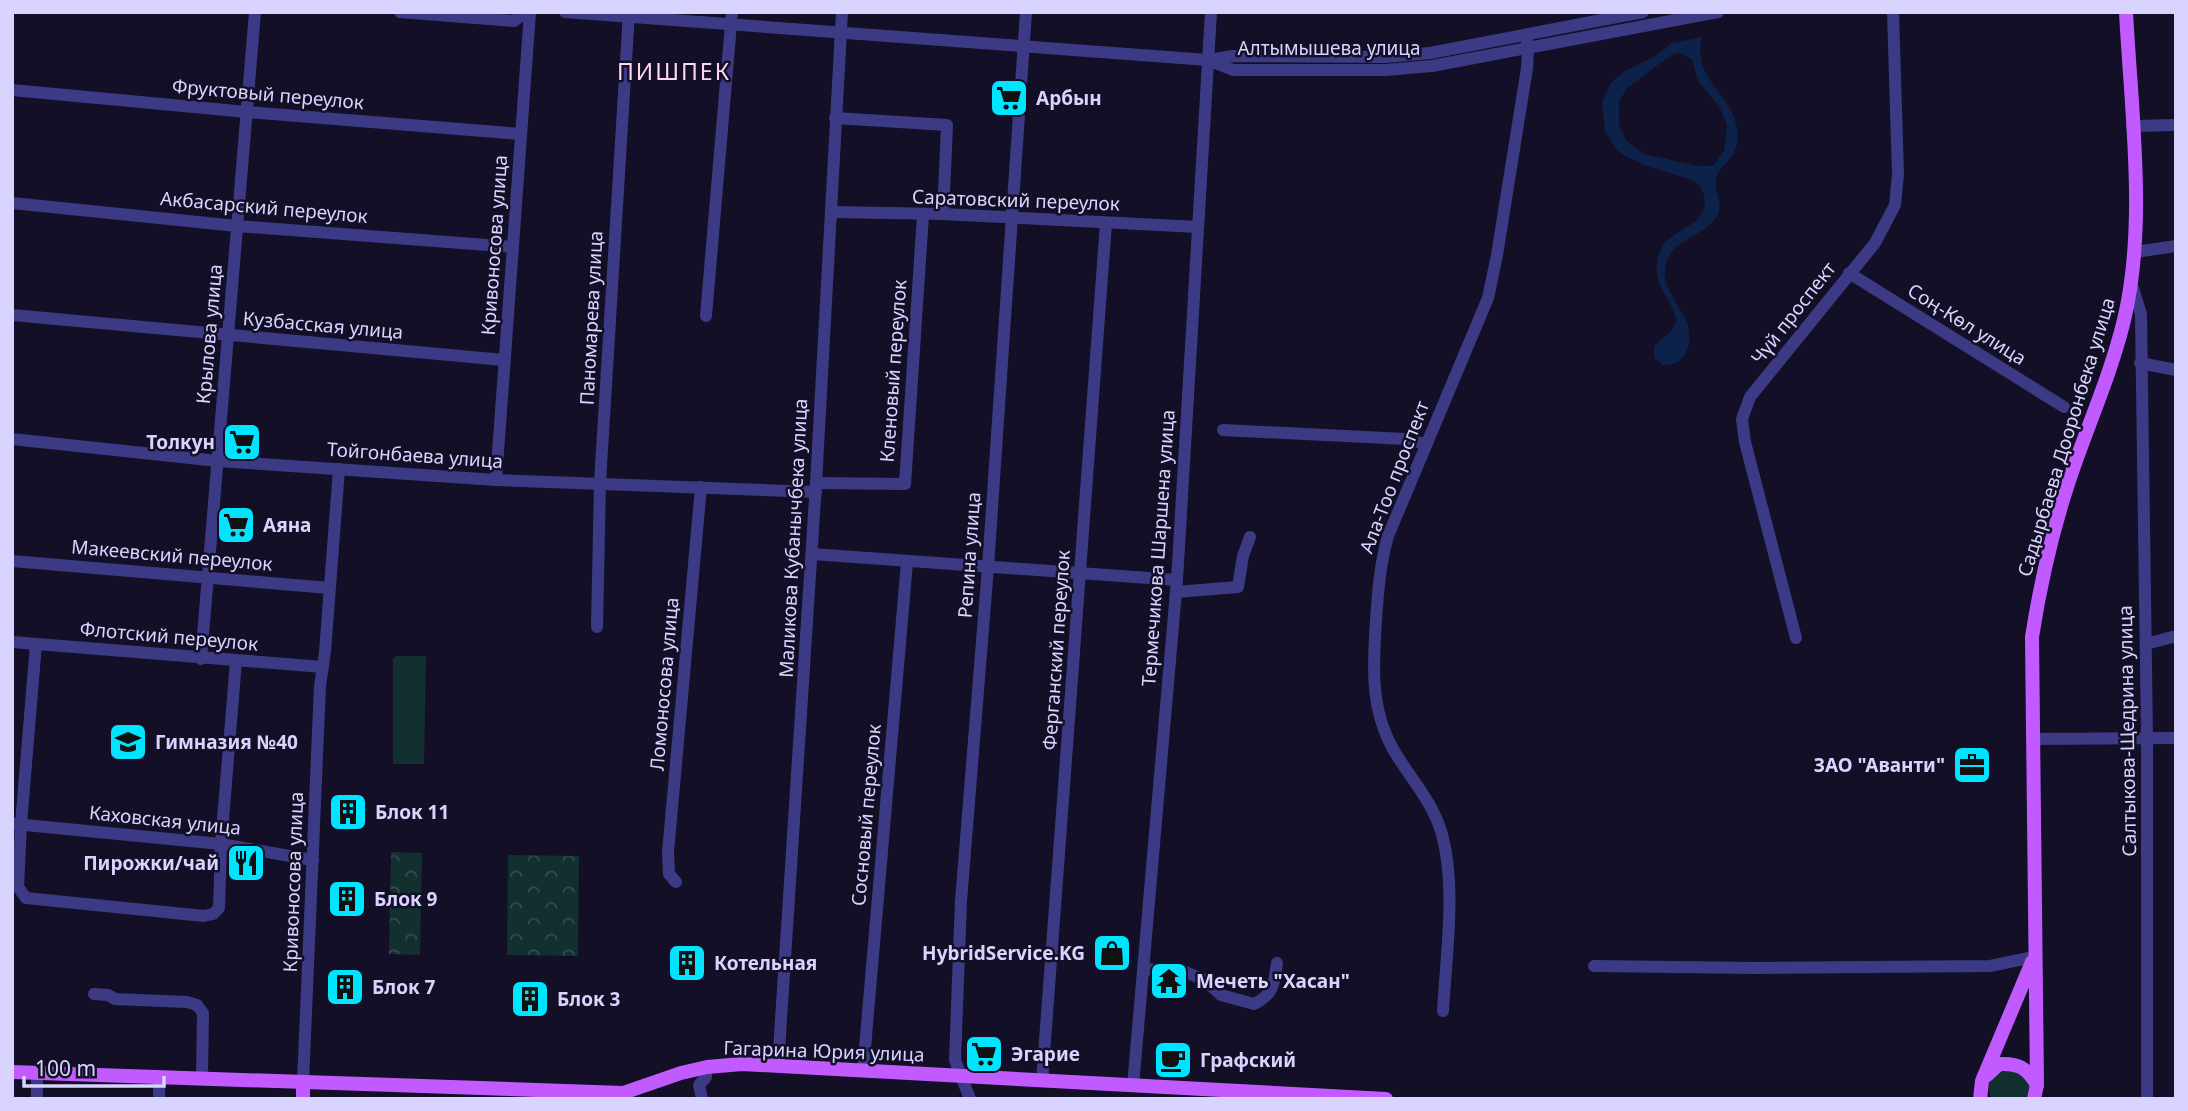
<svg xmlns="http://www.w3.org/2000/svg" width="2188" height="1111" font-family="'Noto Sans',sans-serif">
	<style>
		.grass { fill: #12302f }
		.forest { fill: url(#forest-crowns) }
		.water { fill: #0c2248; fill-rule: evenodd }
		.lines { fill: none; stroke-linecap: round; stroke-linejoin: round }
		.minor { stroke: #3d3a85; stroke-width: 12 }
		.major { stroke: #c25bff; stroke-width: 14 }
		.labels { text-anchor: middle; dominant-baseline: central; stroke-width: 5; stroke-linejoin: round; paint-order: stroke }
		.street-label { font-size: 19px; fill: #d9d4ff; stroke: #130f26 }
		.poi-label { font-size: 19px; font-weight: bold; fill: #d9d4ff; stroke: #130f26; text-anchor: start }
		.quarter-label { font-size: 23px; letter-spacing: 2px; fill: #ffd6f0; stroke: #130f26 }
	</style>
	<defs>
		<pattern id="forest-crowns" width="20" height="18" patternUnits="userSpaceOnUse" patternTransform="scale(1.75)"><rect width="20" height="18" fill="#12302f"/><path d="M2 6a3 3 0 1 1 6 0M12 15a3 3 0 1 1 6 0" fill="none" stroke="#344d4e"/></pattern>
	</defs>
	<rect width="100%" height="100%" fill="#130f26"/>
	<!-- grass -->
	<g class="grass">
		<path d="M 396,656 L 426,656 L 424,764 L 393,764 L 393,659 Z"/>
		<path d="M 2015,1067 L 2031,1088 L 2028,1099 L 1992,1099 C 1982,1076 1996,1072 2015,1067 Z"/>
	</g>
	<!-- forest -->
	<g class="forest">
		<path d="M 391,852 L 422,853 L 420,955 L 389,954 Z"/>
		<path d="M 508,855 L 579,856 L 578,956 L 507,955 Z"/>
	</g>
	<!-- water -->
	<path class="water" d="M 1702,37 C 1690,84 1743,96 1737,143 C 1734,161 1719,166 1716,179 C 1713,193 1726,205 1715,219 C 1700,239 1667,240 1665,270 C 1662,299 1703,320 1685,354 C 1680,363 1672,365 1663,365 L 1654,358 L 1654,346 L 1671,331 L 1677,321 C 1673,301 1654,287 1657,265 C 1657,258 1660,250 1664,244 C 1677,228 1710,223 1704,197 C 1703,189 1699,184 1692,180 L 1644,165 L 1623,155 L 1616,149 L 1605,131 L 1602,103 L 1610,84 L 1625,71 L 1657,55 L 1671,43 ZM 1680,53 L 1692,59 L 1698,81 L 1720,107 L 1727,126 L 1724,151 L 1713,166 L 1698,166 L 1644,154 L 1626,140 L 1619,125 L 1619,102 L 1627,88 L 1671,55 Z"/>
	<g class="lines">
		<!-- minor -->
		<g class="minor">
			<path d="M 400,12 L 514,21 L 526,12"/>
			<path d="M 565,12 L 1208,60 L 1233,56 L 1385,57 L 1430,53 L 1643,12"/>
			<path d="M 1208,60 L 1233,70 L 1386,70 L 1432,66 L 1718,12"/>
			<path d="M 12,90 L 247,112 L 521,134"/>
			<path d="M 835,118 L 947,125 L 943,214"/>
			<path d="M 2132,126 L 2176,125"/>
			<path d="M 12,203 L 237,226 L 513,247"/>
			<path d="M 832,212 L 943,214 L 1198,227"/>
			<path d="M 2135,252 L 2176,246"/>
			<path d="M 1849,273 L 2064,407"/>
			<path d="M 2131,282 L 2141,314 L 2147,738 L 2147,1099"/>
			<path d="M 12,315 L 504,360"/>
			<path d="M 706,316 L 732,12"/>
			<path d="M 2140,363 L 2176,370"/>
			<path d="M 1223,430 L 1405,439 L 1426,444"/>
			<path d="M 12,439 L 218,461 L 496,480 L 816,492"/>
			<path d="M 496,480 L 530,12"/>
			<path d="M 816,483 L 905,484 L 923,215"/>
			<path d="M 812,554 L 1177,580"/>
			<path d="M 12,561 L 329,588"/>
			<path d="M 1176,592 L 1238,587 L 1243,556 L 1250,537"/>
			<path d="M 597,627 L 600,482 L 629,12"/>
			<path d="M 1796,638 L 1745,442 L 1742,419 L 1750,397 L 1875,243 L 1895,205 L 1898,174 L 1893,12"/>
			<path d="M 12,642 L 323,667"/>
			<path d="M 36,644 L 21,824 L 18,887 L 26,898 L 204,916 L 213,914 L 219,908 L 221,844 L 236,661"/>
			<path d="M 2146,644 L 2176,636"/>
			<path d="M 201,659 L 255,12"/>
			<path d="M 2032,739 L 2176,738"/>
			<path d="M 15,824 L 221,844 L 313,860"/>
			<path d="M 676,882 L 669,874 L 668,852 L 701,487"/>
			<path d="M 1594,966 L 1756,968 L 1990,966 L 2034,957"/>
			<path d="M 1143,969 L 1183,971 L 1205,980 L 1221,995 L 1254,1004 C 1274,994 1274,984 1277,963"/>
			<path d="M 94,994 L 108,995 L 115,999 L 187,1002 L 197,1005 L 203,1013 L 202,1078"/>
			<path d="M 1443,1011 C 1446,954 1457,886 1441,831 C 1431,799 1409,777 1393,749 C 1370,708 1373,665 1376,620 C 1378,591 1380,564 1388,536 L 1488,298 L 1497,255 L 1527,68 L 1528,50 L 1526,35"/>
			<path d="M 778,1066 L 816,483 L 842,12"/>
			<path d="M 863,1071 L 907,562"/>
			<path d="M 37,1073 L 37,1099"/>
			<path d="M 159,1077 L 159,1099"/>
			<path d="M 1042,1081 L 1106,223"/>
			<path d="M 303,1082 L 320,686 L 325,652 L 339,469"/>
			<path d="M 1133,1086 L 1177,580 L 1211,12"/>
			<path d="M 702,1099 L 699,1085 L 706,1077 L 707,1067"/>
			<path d="M 970,1099 L 955,1060 L 961,901 L 988,567 L 1026,12"/>
		</g>
		<!-- major -->
		<g class="major">
			<path d="M 12,1072 L 623,1093 L 681,1073 L 707,1067 L 742,1064 L 1386,1099"/>
			<path d="M 1987,1075 L 1999,1064 C 2019,1063 2027,1068 2037,1085"/>
			<path d="M 303,1082 L 303,1099"/>
			<path d="M 1980,1099 L 1982,1081 L 2032,962"/>
			<path d="M 2034,1099 L 2037,1085 L 2032,637 C 2040,586 2051,536 2067,487 C 2085,431 2110,378 2124,320 C 2147,225 2131,110 2126,12"/>
		</g>
	</g>
	<!-- icons -->
	<defs>
		<symbol id="supermarket-square" viewBox="-11 -11 22 22"><rect x="-9" y="-9" width="18" height="18" rx="4" fill="#00e5ff" stroke="#130f26"/><path d="M-6-5.5h2.5l.6 2H6L4.5 2H-2.5L-4.4-4H-6ZM-1.5 3.2a1.3 1.3 0 1 0 .1 0ZM3 3.2a1.3 1.3 0 1 0 .1 0Z" fill="#111"/></symbol>
		<symbol id="school-square" viewBox="-11 -11 22 22"><rect x="-9" y="-9" width="18" height="18" rx="4" fill="#00e5ff" stroke="#130f26"/><path d="M0-5L7-2L0 1L-7-2ZM-4 1L0 2.5L4 1V4Q0 6-4 4Z" fill="#111"/></symbol>
		<symbol id="office-square" viewBox="-11 -11 22 22"><rect x="-9" y="-9" width="18" height="18" rx="4" fill="#00e5ff" stroke="#130f26"/><path d="M-6-3h4V-5.5h4V-3h4V5H-6ZM-1-4.5V-3h2v-1.5ZM-6 0V1H6V0Z" fill="#111"/></symbol>
		<symbol id="building-square" viewBox="-11 -11 22 22"><rect x="-9" y="-9" width="18" height="18" rx="4" fill="#00e5ff" stroke="#130f26"/><path d="M-4-6H4V6H1V3H-1V6H-4ZM-2.5-4.3h1.7v1.8h-1.7ZM.8-4.3h1.7v1.8H.8ZM-2.5-1h1.7V.8h-1.7ZM.8-1h1.7V.8H.8Z" fill="#111"/></symbol>
		<symbol id="restaurant-square" viewBox="-11 -11 22 22"><rect x="-9" y="-9" width="18" height="18" rx="4" fill="#00e5ff" stroke="#130f26"/><path d="M-5-6h1v4h1v-4h1v4h1v-4h1v5L-1.5 .5V6h-2V.5L-5-1ZM5-6V6H3V1.5H1.5Q1.5-4 5-6Z" fill="#111"/></symbol>
		<symbol id="shop-square" viewBox="-11 -11 22 22"><rect x="-9" y="-9" width="18" height="18" rx="4" fill="#00e5ff" stroke="#130f26"/><path d="M-5-2.5h2.3a2.7 3.5 0 0 1 5.4 0H5L5.5 6h-11ZM-1.5-2.5h3a1.5 2.3 0 0 0-3 0Z" fill="#111"/></symbol>
		<symbol id="temple-square" viewBox="-11 -11 22 22"><rect x="-9" y="-9" width="18" height="18" rx="4" fill="#00e5ff" stroke="#130f26"/><path d="M0-6L5-2H3V0L6.5 2.5H4V6H1.5V3h-3V6H-4V2.5H-6.5L-3 0V-2H-5Z" fill="#111"/></symbol>
		<symbol id="cafe-square" viewBox="-11 -11 22 22"><rect x="-9" y="-9" width="18" height="18" rx="4" fill="#00e5ff" stroke="#130f26"/><path d="M-5.5-4.5H6V0H3Q3 3.5 0 3.5H-2.5Q-5.5 3.5-5.5 0ZM3-3.2v2h1.7v-2ZM-6 4.5H4V6H-6Z" fill="#111"/></symbol>
	</defs>
	<g fill-rule="evenodd">
		<use href="#supermarket-square" x="987" y="76" width="44" height="44"/>
		<use href="#supermarket-square" x="220" y="420" width="44" height="44"/>
		<use href="#supermarket-square" x="214" y="503" width="44" height="44"/>
		<use href="#school-square" x="106" y="720" width="44" height="44"/>
		<use href="#office-square" x="1950" y="743" width="44" height="44"/>
		<use href="#building-square" x="326" y="790" width="44" height="44"/>
		<use href="#restaurant-square" x="224" y="841" width="44" height="44"/>
		<use href="#building-square" x="325" y="877" width="44" height="44"/>
		<use href="#shop-square" x="1090" y="931" width="44" height="44"/>
		<use href="#building-square" x="665" y="941" width="44" height="44"/>
		<use href="#temple-square" x="1147" y="959" width="44" height="44"/>
		<use href="#building-square" x="323" y="965" width="44" height="44"/>
		<use href="#building-square" x="508" y="977" width="44" height="44"/>
		<use href="#supermarket-square" x="962" y="1032" width="44" height="44"/>
		<use href="#cafe-square" x="1151" y="1038" width="44" height="44"/>
	</g>
	<g class="labels">
		<!-- street labels -->
		<g class="street-label">
			<text x="1329" y="48">Алтымышева улица</text>
			<text transform="translate(268 94) rotate(5)">Фруктовый переулок</text>
			<text transform="translate(1016 200) rotate(2)">Саратовский переулок</text>
			<text transform="translate(264 207) rotate(5)">Акбасарский переулок</text>
			<text transform="translate(494 245) rotate(-86)">Кривоносова улица</text>
			<text transform="translate(1793 313) rotate(-52)">Чүй проспект</text>
			<text transform="translate(591 318) rotate(-87)">Паномарева улица</text>
			<text transform="translate(1967 324) rotate(32)">Соң-Көл улица</text>
			<text transform="translate(323 325) rotate(5)">Кузбасская улица</text>
			<text transform="translate(209 334) rotate(-85)">Крылова улица</text>
			<text transform="translate(893 371) rotate(-86)">Кленовый переулок</text>
			<text transform="translate(2066 437) rotate(-73)">Садырбаева Дооронбека улица</text>
			<text transform="translate(415 455) rotate(4)">Тойгонбаева улица</text>
			<text transform="translate(1394 477) rotate(-69)">Ала-Тоо проспект</text>
			<text transform="translate(793 538) rotate(-87)">Маликова Кубанычбека улица</text>
			<text transform="translate(1158 548) rotate(-86)">Термечикова Шаршена улица</text>
			<text transform="translate(172 555) rotate(5)">Макеевский переулок</text>
			<text transform="translate(969 555) rotate(-86)">Репина улица</text>
			<text transform="translate(169 636) rotate(5)">Флотский переулок</text>
			<text transform="translate(1056 650) rotate(-86)">Ферганский переулок</text>
			<text transform="translate(664 684) rotate(-85)">Ломоносова улица</text>
			<text transform="translate(2127 731) rotate(-91)">Салтыкова-Щедрина улица</text>
			<text transform="translate(866 815) rotate(-85)">Сосновый переулок</text>
			<text transform="translate(165 820) rotate(6)">Каховская улица</text>
			<text transform="translate(293 882) rotate(-88)">Кривоносова улица</text>
			<text transform="translate(824 1051) rotate(2)">Гагарина Юрия улица</text>
		</g>
		<!-- poi labels -->
		<g class="poi-label">
			<text x="1036" y="98">Арбын</text>
			<text x="215" y="442" text-anchor="end">Толкун</text>
			<text x="263" y="525">Аяна</text>
			<text x="155" y="742">Гимназия №40</text>
			<text x="1945" y="765" text-anchor="end">ЗАО "Аванти"</text>
			<text x="375" y="812">Блок 11</text>
			<text x="219" y="863" text-anchor="end">Пирожки/чай</text>
			<text x="374" y="899">Блок 9</text>
			<text x="1085" y="953" text-anchor="end">HybridService.KG</text>
			<text x="714" y="963">Котельная</text>
			<text x="1196" y="981">Мечеть "Хасан"</text>
			<text x="372" y="987">Блок 7</text>
			<text x="557" y="999">Блок 3</text>
			<text x="1011" y="1054">Эгарие</text>
			<text x="1200" y="1060">Графский</text>
		</g>
		<!-- quarter labels -->
		<g class="quarter-label">
			<text x="674" y="71">ПИШПЕК</text>
		</g>
	</g>
	<!-- border -->
	<rect width="2188" height="1111" fill="none" stroke="#d9d4ff" stroke-width="28"/>
	<!-- scale -->
	<path d="M24 1076v10h140v-10" fill="none" stroke="#d9d4ff" stroke-width="3.5"/>
	<text x="35" y="1076" font-size="21" fill="#d9d4ff" stroke="#130f26" stroke-width="5" paint-order="stroke">100 m</text>
</svg>
